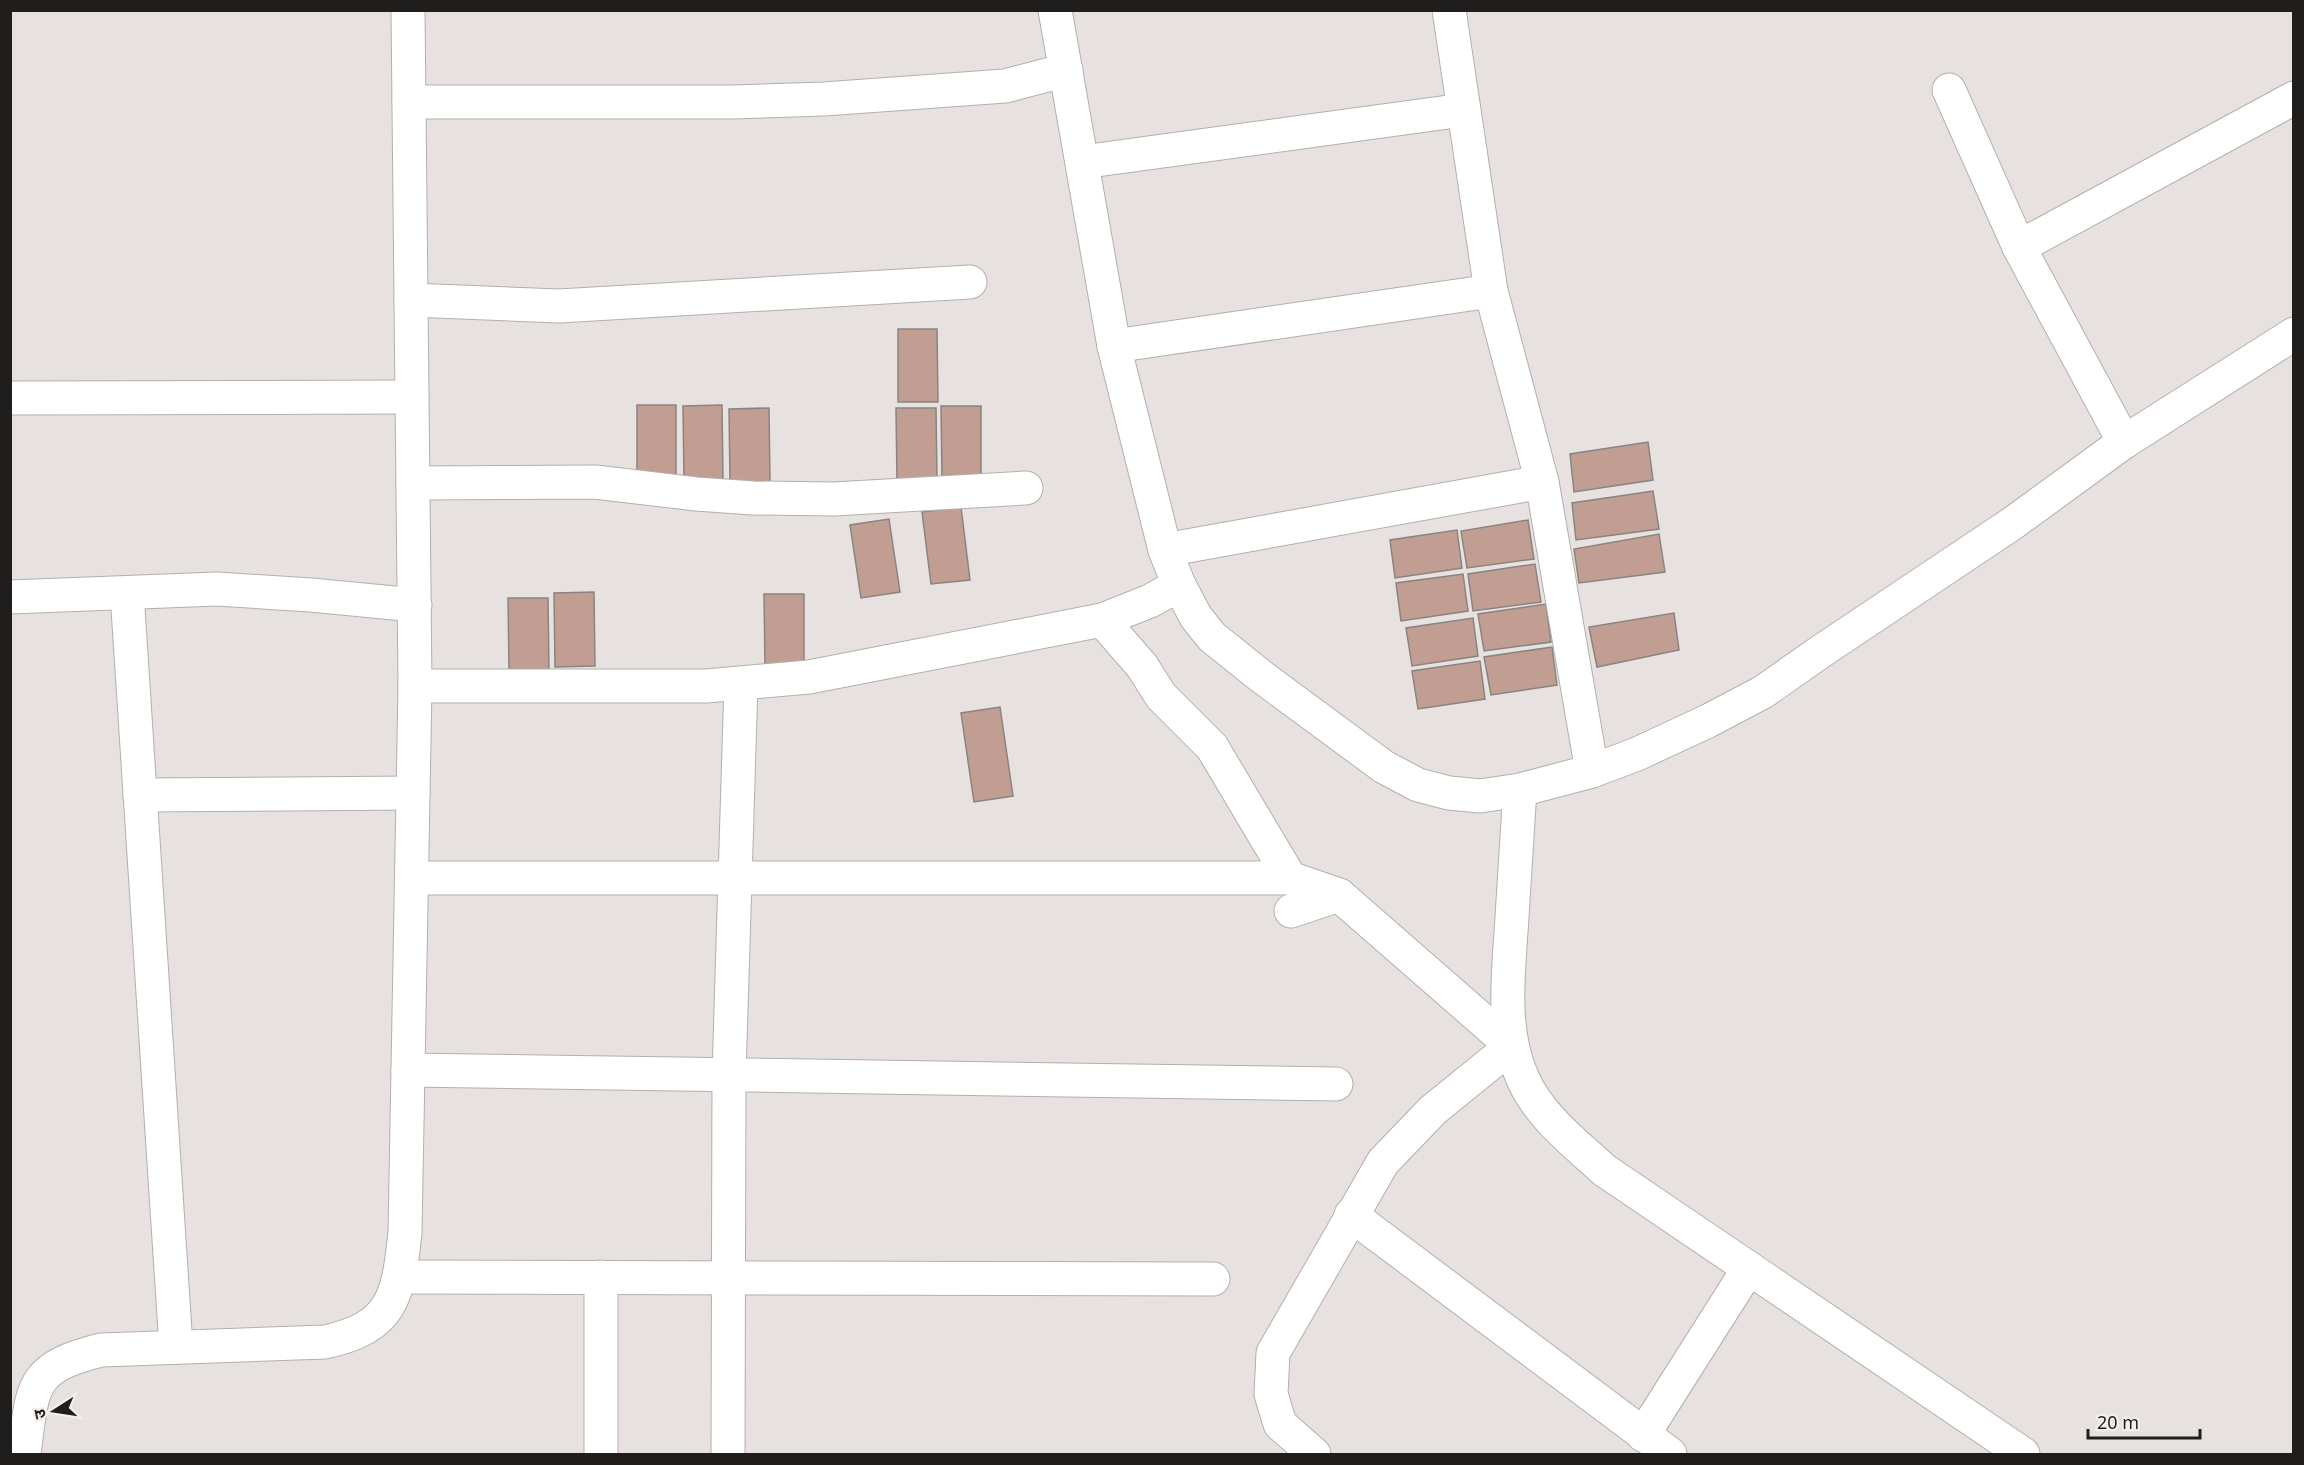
<svg xmlns="http://www.w3.org/2000/svg" width="2304" height="1465" font-family="'Noto Sans','Noto Sans Devanagari',sans-serif">
	<style>
		.building { fill: #c19e91; stroke: #888482; stroke-width: 1.5 }
		.lines { fill: none; stroke-linecap: round; stroke-linejoin: round }
		.street-casing { stroke: #b4afae; stroke-width: 35 }
		.street { stroke: #fff; stroke-width: 33 }
	</style>
	<rect width="100%" height="100%" fill="#e7e2e0"/>
	<!-- building -->
	<g class="building">
		<path d="M 898,329 L 937,329 L 938,402 L 898,402 Z"/>
		<path d="M 637,405 L 676,405 L 676,478 L 637,479 Z"/>
		<path d="M 722,405 L 723,479 L 684,480 L 683,406 Z"/>
		<path d="M 941,406 L 981,406 L 981,479 L 942,480 Z"/>
		<path d="M 769,408 L 770,482 L 730,482 L 729,409 Z"/>
		<path d="M 896,408 L 936,408 L 937,481 L 897,482 Z"/>
		<path d="M 1648,442 L 1653,480 L 1574,492 L 1570,454 Z"/>
		<path d="M 1653,491 L 1659,529 L 1576,540 L 1572,503 Z"/>
		<path d="M 961,507 L 970,580 L 931,584 L 922,512 Z"/>
		<path d="M 889,519 L 900,592 L 861,598 L 850,525 Z"/>
		<path d="M 1528,520 L 1534,559 L 1467,568 L 1461,531 Z"/>
		<path d="M 1457,530 L 1462,568 L 1395,578 L 1390,540 Z"/>
		<path d="M 1659,534 L 1665,572 L 1579,583 L 1574,549 Z"/>
		<path d="M 1535,564 L 1541,602 L 1473,611 L 1468,574 Z"/>
		<path d="M 1463,574 L 1468,611 L 1401,621 L 1396,583 Z"/>
		<path d="M 594,592 L 595,666 L 555,667 L 554,593 Z"/>
		<path d="M 764,594 L 804,594 L 804,667 L 765,667 Z"/>
		<path d="M 508,598 L 548,598 L 549,671 L 509,671 Z"/>
		<path d="M 1546,604 L 1551,642 L 1484,651 L 1478,614 Z"/>
		<path d="M 1674,613 L 1679,650 L 1597,667 L 1589,627 Z"/>
		<path d="M 1473,618 L 1478,656 L 1412,666 L 1406,628 Z"/>
		<path d="M 1552,647 L 1557,685 L 1491,695 L 1484,657 Z"/>
		<path d="M 1480,661 L 1485,699 L 1418,709 L 1412,671 Z"/>
		<path d="M 1000,707 L 1013,796 L 974,802 L 961,713 Z"/>
	</g>
	<g class="lines">
		<defs>
			<g id="street">
				<path d="M 1055,10 L 1114,346 L 1165,550 L 1179,585 L 1196,617 L 1212,637 L 1262,677 L 1384,767 L 1418,785 L 1449,793 L 1480,796 L 1520,790 L 1592,771 L 1637,754 L 1708,721 L 1763,692 L 1820,652 L 2013,523 L 2124,442 L 2294,334"/>
				<path d="M 1449,10 L 1491,291 L 1542,482 L 1592,771"/>
				<path d="M 1949,90 L 2019,247 L 2124,442"/>
				<path d="M 409,102 L 734,102 L 824,99 L 1005,86 L 1066,70"/>
				<path d="M 1082,162 L 1463,110"/>
				<path d="M 2019,247 L 2294,98"/>
				<path d="M 411,300 L 559,306 L 970,282"/>
				<path d="M 1114,346 L 1491,291"/>
				<path d="M 10,398 L 412,397"/>
				<path d="M 413,483 L 595,482 L 696,494 L 753,498 L 834,499 L 1026,488"/>
				<path d="M 1165,550 L 1542,482"/>
				<path d="M 127,593 L 176,1347"/>
				<path d="M 10,597 L 217,589 L 311,595 L 415,605"/>
				<path d="M 1102,620 L 1142,666 L 1161,696 L 1212,747 L 1290,878 L 1339,895 L 1512,1046 L 1433,1110 L 1383,1162 L 1273,1353 L 1271,1394 L 1280,1424 L 1314,1454"/>
				<path d="M 415,686 L 706,686 L 809,677 L 1102,620 L 1150,601 L 1179,585"/>
				<path d="M 1520,790 C 1517,832 1515,874 1512,917 C 1509,969 1500,1029 1523,1079 C 1539,1116 1575,1143 1604,1170 L 2023,1454"/>
				<path d="M 140,795 L 413,793"/>
				<path d="M 412,878 L 1290,878"/>
				<path d="M 1291,911 L 1339,895"/>
				<path d="M 408,1070 L 1336,1084"/>
				<path d="M 1351,1215 L 1670,1454"/>
				<path d="M 400,1277 L 1213,1279"/>
				<path d="M 1643,1435 L 1749,1268"/>
				<path d="M 24,1454 C 33,1386 29,1368 101,1350 L 325,1342 C 394,1327 398,1296 405,1233 L 415,686 L 408,10"/>
				<path d="M 601,1454 L 601,1277"/>
				<path d="M 728,1454 L 729,1074 L 741,684"/>
			</g>
		</defs>
		<!-- street casing -->
		<use href="#street" class="street-casing"/>
		<!-- street -->
		<use href="#street" class="street"/>
	</g>
	<!-- border -->
	<rect width="2304" height="1465" fill="none" stroke="#1f1e1d" stroke-width="24"/>
	<!-- north arrow -->
	<g transform="translate(54 1411) rotate(258)" stroke="#f4efed" stroke-width="4.5" paint-order="stroke">
	<path d="M0-4.5L10 22L0 15L-10 22Z" fill="#1f1e1d"/>
	<text y="-9" font-size="16" font-weight="bold" text-anchor="middle" fill="#1f1e1d">उ</text>
	</g>
	<!-- scale -->
	<path d="M2088 1429v9h112v-9" fill="none" stroke="#1f1e1d" stroke-width="3"/>
	<text x="2097" y="1429" font-size="18" fill="#1f1e1d" stroke="#f4efed" stroke-width="4.5" paint-order="stroke">20 m</text>
</svg>
